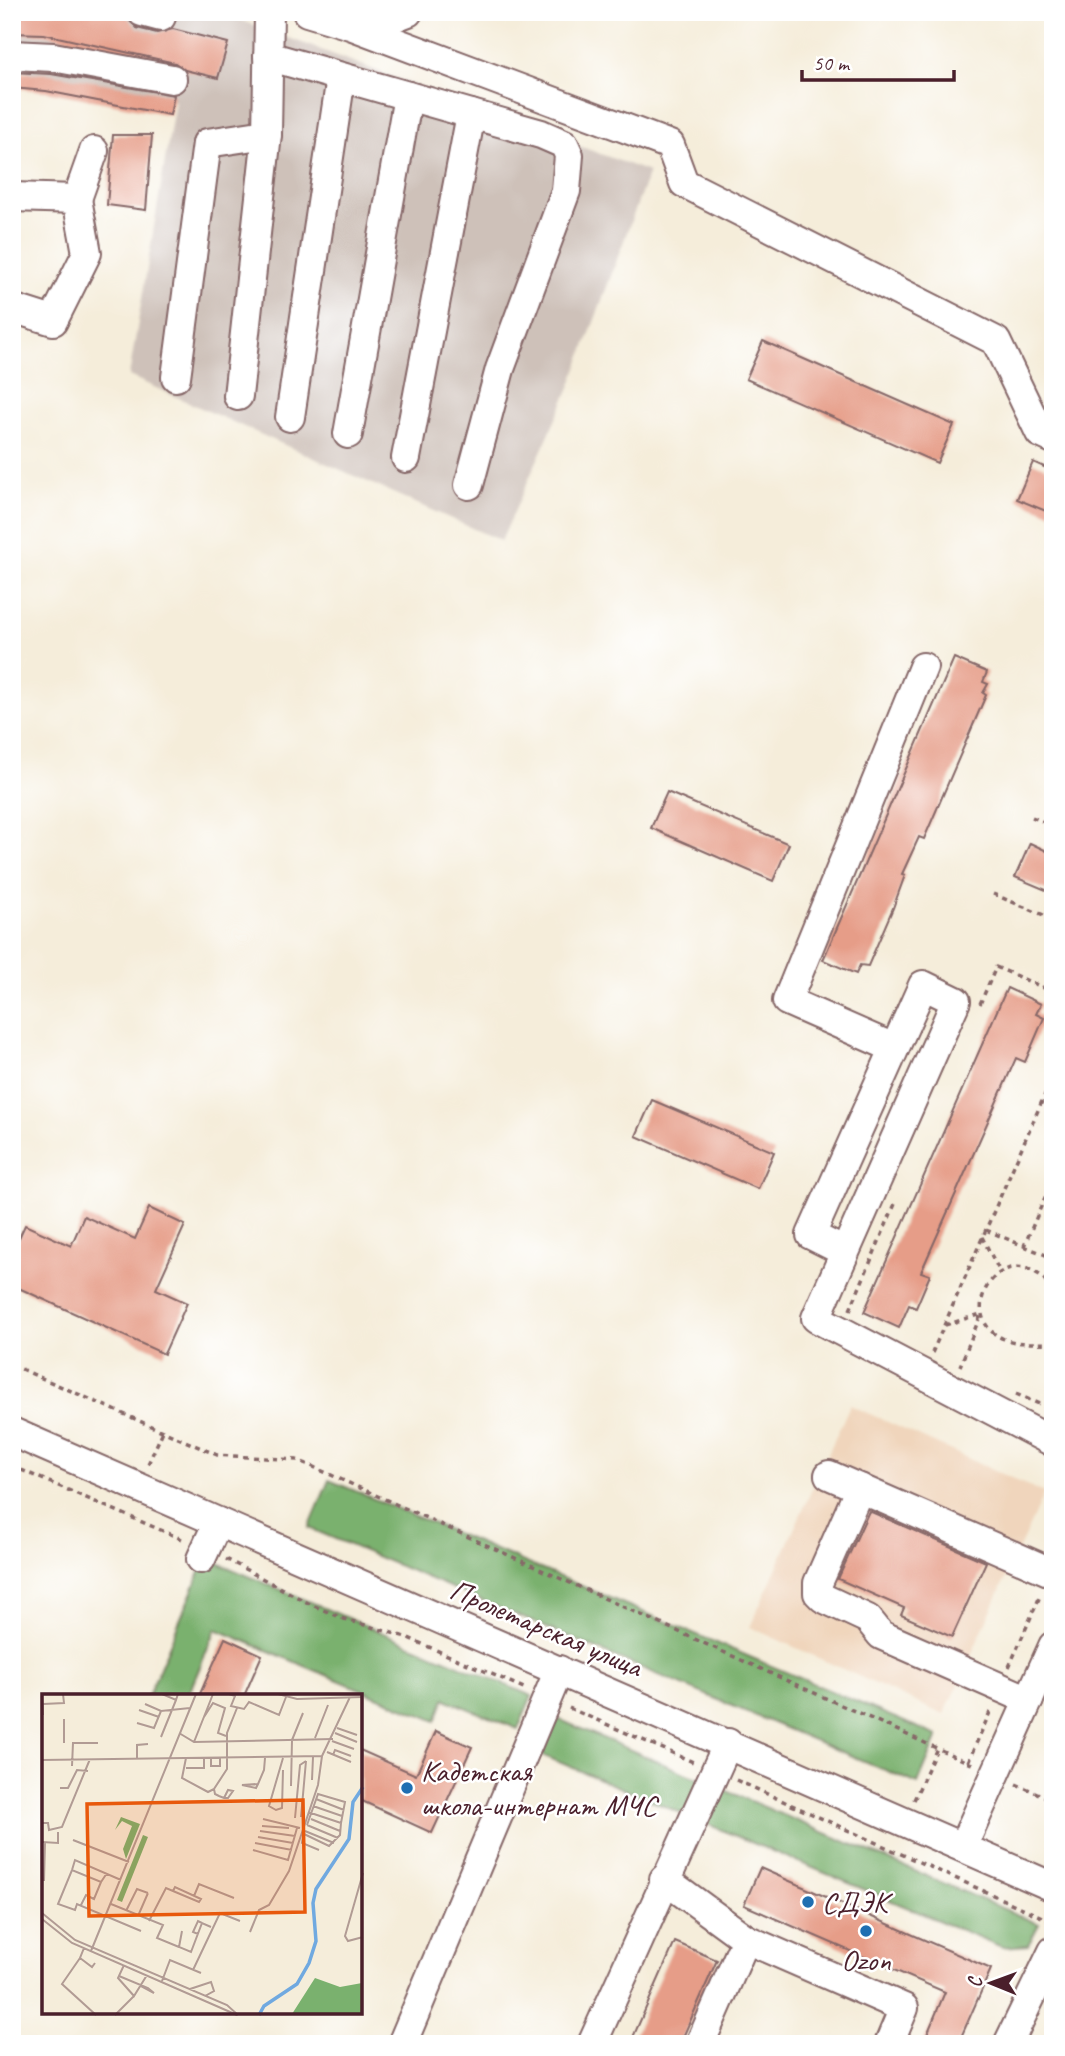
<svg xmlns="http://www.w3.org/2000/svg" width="1065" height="2056" font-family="Caveat,sans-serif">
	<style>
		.built { fill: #f0d5bc }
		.industrial { fill: #cec1b9 }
		.forest { fill: #7ab16e; stroke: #62684c; stroke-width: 2 }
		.building { fill: #e69d88 }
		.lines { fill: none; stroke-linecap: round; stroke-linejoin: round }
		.minor-casing { stroke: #866768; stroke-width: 32 }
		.path { stroke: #866768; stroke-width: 3.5; stroke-dasharray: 5 5; stroke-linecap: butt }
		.minor { stroke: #fff; stroke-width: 28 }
		.poi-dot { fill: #1f6fb2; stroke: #fff; stroke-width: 2.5 }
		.labels { text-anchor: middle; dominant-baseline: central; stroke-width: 5; stroke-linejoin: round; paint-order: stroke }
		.street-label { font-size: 30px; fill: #4a1f2b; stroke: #fff }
		.poi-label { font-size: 30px; fill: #4a1f2b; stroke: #fff; text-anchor: start }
		.inset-river { fill: none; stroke: #70a9e0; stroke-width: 3.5 }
		.inset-road { fill: none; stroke: #b19b94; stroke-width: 2 }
		.view { fill: #e8590c; fill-opacity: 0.15; stroke: #e8590c; stroke-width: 3.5 }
		.inset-edge { fill: none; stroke: #4a1f2b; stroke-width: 3.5 }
	</style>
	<rect width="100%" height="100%" fill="#fff"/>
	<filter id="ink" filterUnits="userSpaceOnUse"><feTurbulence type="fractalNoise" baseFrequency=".0143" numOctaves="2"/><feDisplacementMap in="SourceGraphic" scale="14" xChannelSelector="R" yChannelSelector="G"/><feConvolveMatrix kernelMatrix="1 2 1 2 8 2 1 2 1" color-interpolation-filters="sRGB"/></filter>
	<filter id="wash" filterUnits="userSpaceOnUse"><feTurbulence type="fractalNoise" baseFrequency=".00686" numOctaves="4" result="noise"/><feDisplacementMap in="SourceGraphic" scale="28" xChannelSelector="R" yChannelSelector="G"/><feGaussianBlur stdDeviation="1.57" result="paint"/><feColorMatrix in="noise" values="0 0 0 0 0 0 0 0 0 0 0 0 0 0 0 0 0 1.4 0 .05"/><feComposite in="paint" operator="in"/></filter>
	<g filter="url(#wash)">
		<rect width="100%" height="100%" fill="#f5edda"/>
		<!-- built -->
		<path class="built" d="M 850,1405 L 1044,1493 L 944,1715 L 750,1627 Z"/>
		<!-- industrial -->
		<path class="industrial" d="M 12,12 L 219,12 L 649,172 L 571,385 L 501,541 L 129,376 L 175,101 L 12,69 Z"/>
		<!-- forest -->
		<g class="forest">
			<path d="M 329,1480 L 938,1736 L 918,1784 L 309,1528 Z"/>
			<path d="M 206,1558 L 532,1696 L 518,1729 L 445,1699 L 436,1721 L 216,1629 L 188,1695 L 148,1696 Z"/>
			<path d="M 558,1719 L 1039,1924 L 1028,1945 L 1002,1947 L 542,1755 Z"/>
		</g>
		<g id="blocks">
			<!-- building -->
			<g class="building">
				<path d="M 12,12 L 111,12 L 126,16 L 137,28 L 157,33 L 173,29 L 228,43 L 218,78 L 185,70 L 175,63 L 44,34 L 12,33 Z"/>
				<path d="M 12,72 L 51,74 L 174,95 L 170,115 L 46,91 L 12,88 Z"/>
				<path d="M 113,135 L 152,135 L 146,210 L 107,205 Z"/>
				<path d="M 763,341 L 954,425 L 937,463 L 746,379 Z"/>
				<path d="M 1033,462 L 1053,471 L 1053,514 L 1017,499 Z"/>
				<path d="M 954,658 L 987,672 L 983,682 L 988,684 L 983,693 L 986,695 L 924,839 L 919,837 L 902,874 L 905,875 L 893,908 L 868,966 L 860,965 L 856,974 L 823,960 Z"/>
				<path d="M 667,792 L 789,844 L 773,881 L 651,828 Z"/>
				<path d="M 1030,843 L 1053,854 L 1053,893 L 1015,877 Z"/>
				<path d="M 1007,988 L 1041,1004 L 1036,1014 L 1044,1018 L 1025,1062 L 1016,1058 L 921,1272 L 930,1275 L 916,1308 L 909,1305 L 899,1328 L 864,1312 Z"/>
				<path d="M 652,1100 L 774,1152 L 758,1189 L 636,1136 Z"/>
				<path d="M 149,1208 L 185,1225 L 156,1289 L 187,1303 L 164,1354 L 12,1285 L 12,1253 L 25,1225 L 71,1246 L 84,1216 L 135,1239 Z"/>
				<path d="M 869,1511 L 986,1562 L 952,1637 L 901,1615 L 904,1608 L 838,1579 Z"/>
				<path d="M 225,1638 L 262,1655 L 244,1696 L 199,1696 Z"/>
				<path d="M 436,1731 L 472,1747 L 432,1833 L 360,1800 L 360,1750 L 416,1775 Z"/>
				<path d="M 760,1868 L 991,1969 L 958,2044 L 923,2044 L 945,1992 L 744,1905 Z"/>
				<path d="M 675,1942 L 717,1960 L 680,2044 L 630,2044 Z"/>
			</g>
		</g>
	</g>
	<g filter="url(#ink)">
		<use href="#blocks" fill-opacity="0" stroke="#866768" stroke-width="2"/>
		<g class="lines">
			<defs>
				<g id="minor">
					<path d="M 142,12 L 161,17"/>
					<path d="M 307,12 L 350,25 L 670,145 L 684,183 L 996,341 L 1040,433 L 1053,439"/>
					<path d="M 369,12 L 390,19 L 408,12"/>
					<path d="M 12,55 L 53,57 L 172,79"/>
					<path d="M 268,56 L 541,134 L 564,144 L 569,155 L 566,191 L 500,369 L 469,485"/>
					<path d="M 12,197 L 77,199 L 87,253 L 53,321 L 12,308"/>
					<path d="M 77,199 L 94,151"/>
					<path d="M 176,377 L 207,143 L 267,134 L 269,12"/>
					<path d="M 238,396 L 267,134"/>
					<path d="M 290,417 L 341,77"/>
					<path d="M 348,434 L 408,96"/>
					<path d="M 406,458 L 471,114"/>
					<path d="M 894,1048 L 787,1001 L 923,667"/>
					<path d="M 845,1252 L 811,1235 L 923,985 L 956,1001 L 816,1318 L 1053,1442"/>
					<path d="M 12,1432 L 1053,1887"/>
					<path d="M 829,1475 L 1053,1573"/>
					<path d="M 860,1488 L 818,1583 L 818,1593 L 823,1598 L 868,1619 L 881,1635 L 1029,1700"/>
					<path d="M 201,1559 L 218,1522"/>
					<path d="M 963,1846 L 1053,1646"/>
					<path d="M 664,1879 L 746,1939 L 700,2044"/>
					<path d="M 746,1939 L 904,2008 L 889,2044"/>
					<path d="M 402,2044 L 559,1670"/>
					<path d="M 592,2044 L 728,1743"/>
					<path d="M 1008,2044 L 1053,1951"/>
				</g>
			</defs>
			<!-- minor casing -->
			<use href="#minor" class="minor-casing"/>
			<!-- path -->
			<g class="path">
				<path d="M 1032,817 L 1053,826"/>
				<path d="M 993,894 L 1053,919"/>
				<path d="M 980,1004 L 996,967 L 1053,992"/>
				<path d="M 986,1230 L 1024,1246 L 1053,1179"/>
				<path d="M 982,1237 L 1000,1272"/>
				<path d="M 1024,1246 L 1053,1258"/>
				<path d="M 1053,1290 C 1048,1285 1044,1277 1038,1274 C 994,1245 955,1319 1004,1339 C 1018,1345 1038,1342 1053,1344"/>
				<path d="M 850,1310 L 895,1204"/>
				<path d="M 945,1325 L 981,1314 L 960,1366"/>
				<path d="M 932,1353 L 1053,1076"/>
				<path d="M 12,1365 L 217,1455 L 297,1460 L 309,1465 L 974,1765"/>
				<path d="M 1016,1394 L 1053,1410"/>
				<path d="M 148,1464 L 163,1431"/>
				<path d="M 12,1466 L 184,1540"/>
				<path d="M 226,1559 L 312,1605 L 344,1619 L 406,1637 L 526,1689"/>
				<path d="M 1009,1667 L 1041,1594"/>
				<path d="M 569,1708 L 693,1762"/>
				<path d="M 968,1762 L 991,1710"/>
				<path d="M 736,1780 L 1053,1922"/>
				<path d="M 1016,1784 L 1053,1800"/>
				<path d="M 914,1800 L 937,1748"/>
			</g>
			<!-- minor -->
			<use href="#minor" class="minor"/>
		</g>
	</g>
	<!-- markers -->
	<g class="poi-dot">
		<circle cx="407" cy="1788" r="7"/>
		<circle cx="808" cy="1902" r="7"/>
		<circle cx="866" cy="1931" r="7"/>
	</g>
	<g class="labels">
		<!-- street labels -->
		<g class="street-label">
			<text transform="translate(546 1628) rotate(23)">Пролетарская улица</text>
		</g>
		<!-- poi labels -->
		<g class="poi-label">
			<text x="421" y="1771">Кадетская<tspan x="421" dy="34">школа-интернат МЧС</tspan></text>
			<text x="822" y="1902">СДЭК</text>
			<text x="866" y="1960" text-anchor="middle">Ozon</text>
		</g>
	</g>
	<!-- overview -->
	<g transform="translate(42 1694)">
		<rect width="320" height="320" fill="#f5edda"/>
		<path d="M 79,123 L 98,130 L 84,165 L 81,155 L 90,132 L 80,127 L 73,136 ZM 101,141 L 106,143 L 80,208 L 75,206 ZM 273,284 L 298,293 L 320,289 L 320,320 L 250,320 Z" fill="#7ab16e"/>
		<path class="inset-river" d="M 217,321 L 222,312 L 255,290 L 267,269 L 274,247 L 271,209 L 274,195 L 307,145 L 311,108 L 321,93"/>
		<path class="inset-road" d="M 0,0 L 1,21M 120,0 L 134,6 L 136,0M 187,0 L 193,2 L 189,12 L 202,15 L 207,8 L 237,21 L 244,3M 236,0 L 255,5 L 321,3M 1,10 L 22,9 L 21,0M 103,10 L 119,17 L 148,14M 97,16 L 117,23M 162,23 L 171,9 L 183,14 L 176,39 L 184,42M 22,25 L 22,49M 95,29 L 112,34 L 119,17M 295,34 L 315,41M 137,39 L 152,48 L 291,45M 293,39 L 315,48M 119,43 L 134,6M 273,44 L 286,11M 290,47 L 312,55M 152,48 L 171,0M 285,58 L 309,68M 291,61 L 293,56 L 309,62M 280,62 L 308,3M 144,64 L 140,84 L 166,98 L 172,95M 169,64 L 169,72 L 178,72 L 178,64M 95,65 L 95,51 L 106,50M 0,66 L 280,62M 30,72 L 31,49 L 56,49M 144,74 L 162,74 L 162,64M 241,76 L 240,114 L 234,116 L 227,112 L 241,64M 270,86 L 271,63M 216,90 L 200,91 L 214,94 L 216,90 L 222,76 L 223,64M 249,92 L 250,46 L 261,19M 18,94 L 26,94 L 35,76 L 46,77M 182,104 L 186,96 L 191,97 L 186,104 L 182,104 L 177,102 L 173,100 L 172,95 L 185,75 L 185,39 L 195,14M 274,105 L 302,116M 271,112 L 300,122M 259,123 L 264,67M 253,124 L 258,71 L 264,67M 221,125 L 258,134M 269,125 L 298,137M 0,129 L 6,129 L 7,136 L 20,133 L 48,65M 265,131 L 276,100 L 303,108 L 299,129M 265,131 L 296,144M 220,132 L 247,134M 218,137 L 253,142M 263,137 L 292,149M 262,140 L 287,152 L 298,141 L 299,129 L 266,118M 216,143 L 251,149M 261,143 L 260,149 L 277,156M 31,146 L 87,168M 0,148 L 16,149 L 16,138M 213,149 L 250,156M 211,156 L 246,166 L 255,134M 30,176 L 33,166 L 79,186M 65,179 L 59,188 L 30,176 L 16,210 L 33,216 L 35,210 L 99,237M 321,179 L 303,242 L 306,247 L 321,243M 2,187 L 3,148M 152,202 L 157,190 L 192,204M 69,210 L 121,231 L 115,244 L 137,253M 39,211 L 44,201 L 52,205 L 59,188M 84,217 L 95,195 L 106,199M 0,219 L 33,246 L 185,311 L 196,321M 96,222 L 106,199M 0,225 L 30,249 L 195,321M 107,227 L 124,194 L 131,197 L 157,208 L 159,205 L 133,193 L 131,197M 140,237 L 137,253 L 149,258 L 160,229 L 169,233M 208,238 L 217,216 L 227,211 L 247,177 L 276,91 L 280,62M 156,240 L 151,238 L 156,227 L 160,229M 42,254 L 38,264 L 50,273 L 53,269M 49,257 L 154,0M 38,264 L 20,290 L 54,321M 82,271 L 76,284 L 92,302 L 105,281M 151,276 L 178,219 L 198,227M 77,282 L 106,294 L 112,299 L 99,292M 120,287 L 128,266 L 159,279M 148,295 L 169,288 L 172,297 L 163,302M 73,321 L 92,302"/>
		<path class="view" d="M 261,106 L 263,218 L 47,222 L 45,110 Z"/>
		<rect width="320" height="320" class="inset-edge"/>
	</g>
	<!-- margin -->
	<rect width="1065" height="2056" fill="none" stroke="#fff" stroke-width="42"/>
	<!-- north arrow -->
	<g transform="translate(991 1983) rotate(271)" stroke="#ffffff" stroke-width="5" paint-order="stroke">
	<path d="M0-5L12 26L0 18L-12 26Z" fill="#4a1f2b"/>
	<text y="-10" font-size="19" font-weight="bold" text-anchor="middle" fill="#4a1f2b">С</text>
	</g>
	<!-- scale -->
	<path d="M802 70v10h152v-10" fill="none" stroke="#4a1f2b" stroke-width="3.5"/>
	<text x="813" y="70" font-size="21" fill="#4a1f2b" stroke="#ffffff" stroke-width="5" paint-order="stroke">50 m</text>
</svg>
